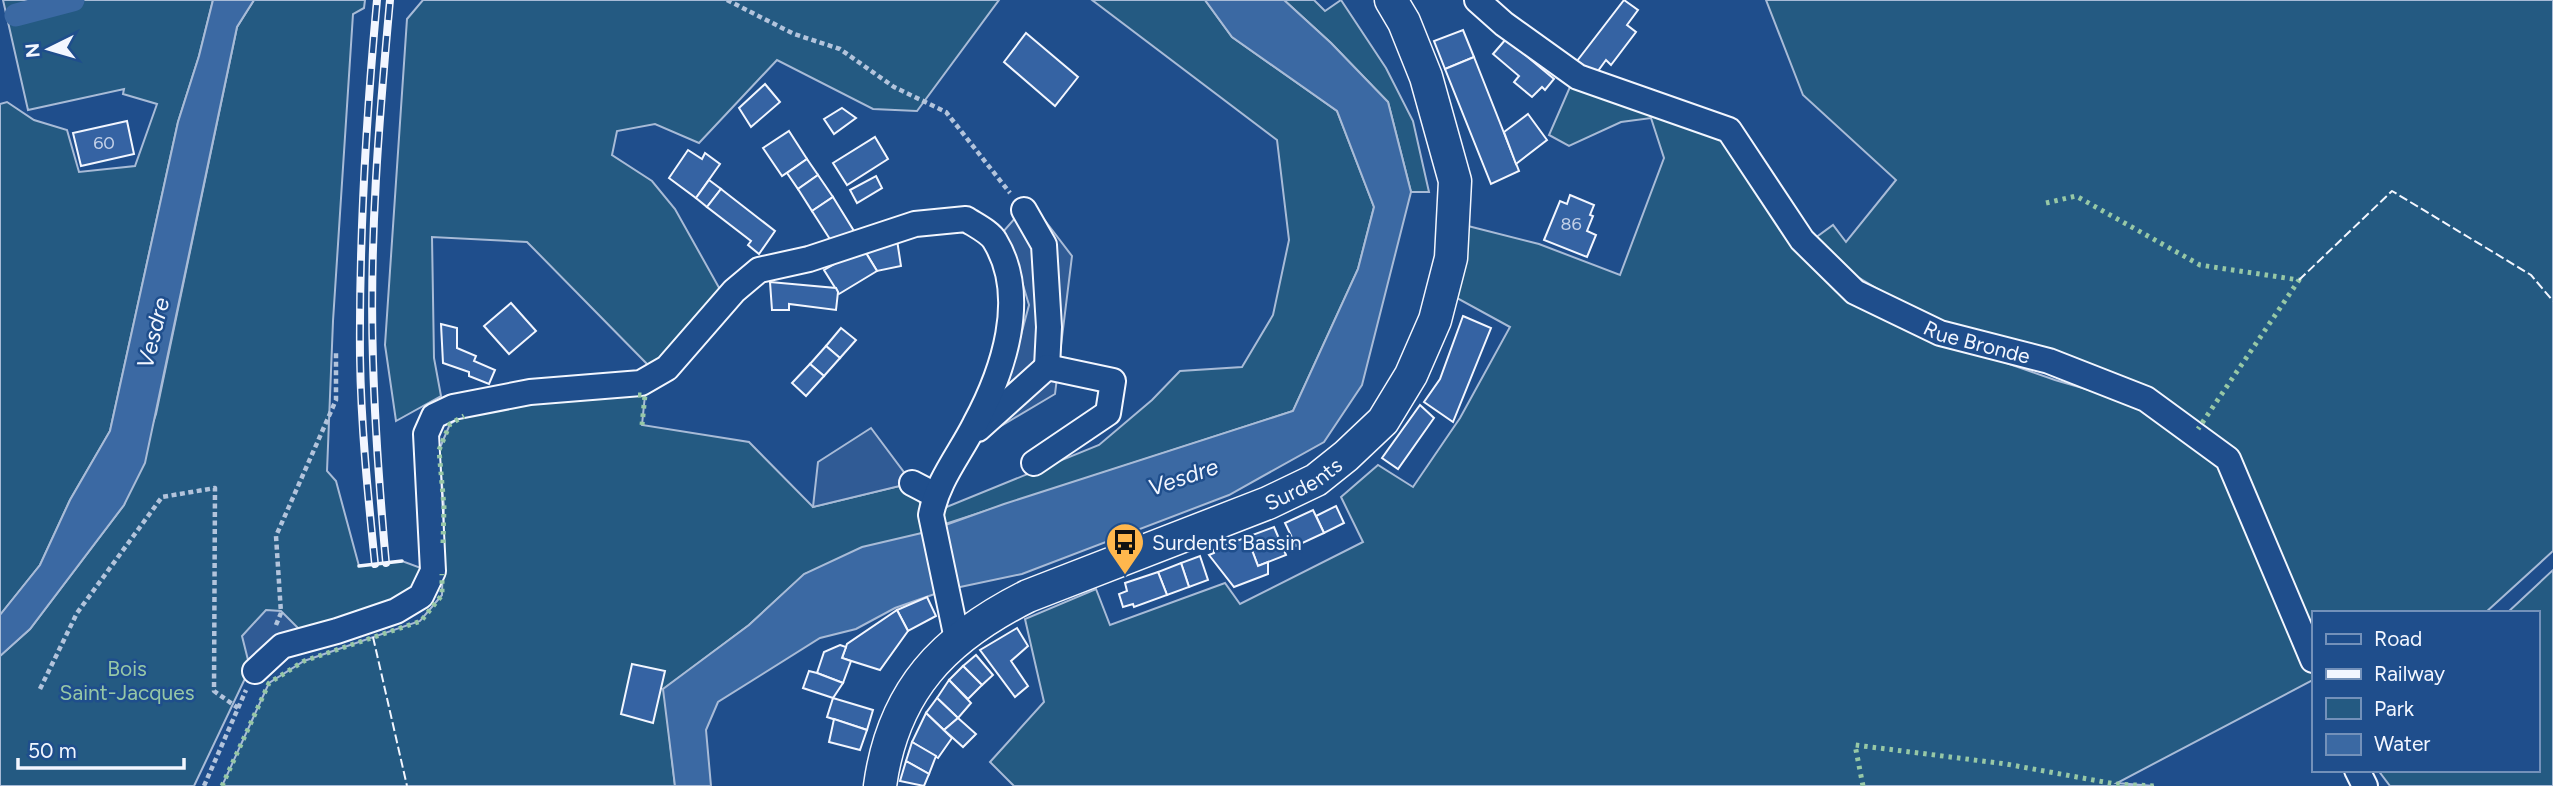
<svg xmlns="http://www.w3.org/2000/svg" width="2553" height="786" font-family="Figtree,sans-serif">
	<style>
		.green { fill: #245a82; stroke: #a8bbd7; stroke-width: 2 }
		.parking { fill: #305b95; stroke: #a8bbd7; stroke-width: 2 }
		.water { fill: #3b69a3; stroke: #a8bbd7; stroke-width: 2 }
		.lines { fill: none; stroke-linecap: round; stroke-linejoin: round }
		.canal { stroke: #3b69a3; stroke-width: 23 }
		.building { fill: #3563a3; stroke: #f2f6ff; stroke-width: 2 }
		.minor-casing { stroke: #f2f6ff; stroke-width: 28 }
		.major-casing { stroke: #f2f6ff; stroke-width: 35 }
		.path { stroke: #b3c4dc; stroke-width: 4.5; stroke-dasharray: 5 3.5; stroke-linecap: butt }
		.minor { stroke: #1f4e8c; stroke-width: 24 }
		.major { stroke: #1f4e8c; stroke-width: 32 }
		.rail-casing { stroke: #f2f6ff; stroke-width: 8 }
		.rail { stroke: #1f4e8c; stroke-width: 5; stroke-dasharray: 16; stroke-linecap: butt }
		.hedge { stroke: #97c8a6; stroke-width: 5; stroke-dasharray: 3.5 5; stroke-linecap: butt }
		.fence { stroke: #f2f6ff; stroke-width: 2; stroke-dasharray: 9 3.5; stroke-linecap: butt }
		.wall { stroke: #f2f6ff; stroke-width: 3.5 }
		.labels { text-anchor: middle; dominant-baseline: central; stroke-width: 5; stroke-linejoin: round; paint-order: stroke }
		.number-label { font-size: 18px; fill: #c3d1e8 }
		.street-label { font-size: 21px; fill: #f2f6ff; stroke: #1f4e8c }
		.poi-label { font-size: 21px; fill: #f2f6ff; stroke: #1f4e8c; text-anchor: start }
		.park-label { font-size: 21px; fill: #97c8a6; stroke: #1f4e8c }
		.water-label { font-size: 23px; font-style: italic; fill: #f2f6ff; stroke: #1f4e8c }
	</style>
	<rect width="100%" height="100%" fill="#1f4e8c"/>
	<!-- green -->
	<g class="green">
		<path d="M 3,0 L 213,0 L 199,56 L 178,122 L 110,431 L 70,500 L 40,565 L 0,615 L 0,104 L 7,102 L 34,120 L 67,130 L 79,172 L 135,166 L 157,104 L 123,94 L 124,89 L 28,110 Z"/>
		<path d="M 254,0 L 365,0 L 364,8 L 353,14 L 333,321 L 327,471 L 336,481 L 359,566 L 402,561 L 421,568 L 413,591 L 250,668 L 194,786 L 0,786 L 0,656 L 30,629 L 124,505 L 156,414 L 237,27 Z"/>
		<path d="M 423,0 L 999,0 L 917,111 L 873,109 L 777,60 L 699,143 L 655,124 L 617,131 L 612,155 L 652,181 L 675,209 L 722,293 L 651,368 L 527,242 L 432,237 L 434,358 L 441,396 L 396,421 L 385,345 L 407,19 Z"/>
		<path d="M 1092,0 L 1205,0 L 1232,37 L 1337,111 L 1374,207 L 1358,269 L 1293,411 L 939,526 L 944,508 L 1099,445 L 1152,400 L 1180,371 L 1242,367 L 1273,315 L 1289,240 L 1277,140 Z"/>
		<path d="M 1284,0 L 1314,0 L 1325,11 L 1341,0 L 1386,68 L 1413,121 L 1429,192 L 1411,192 L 1388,102 L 1331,43 Z"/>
		<path d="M 1766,0 L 2553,0 L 2553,551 L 2485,613 L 2313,613 L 2313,636 L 2198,429 L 1943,328 L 1841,267 L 1811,241 L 1833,225 L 1846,242 L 1896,180 L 1803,95 Z"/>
		<path d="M 1573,80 L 1724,132 L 1786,237 L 1958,346 L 2055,380 L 2127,401 L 2180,431 L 2226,473 L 2313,668 L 2313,680 L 2117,783 L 2154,786 L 1014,786 L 990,762 L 1044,702 L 1025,619 L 1096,589 L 1110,625 L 1225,583 L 1240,604 L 1363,542 L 1341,497 L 1378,465 L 1413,487 L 1460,418 L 1510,327 L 1455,297 L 1468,226 L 1539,244 L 1620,275 L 1664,158 L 1651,118 L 1621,122 L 1569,146 L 1549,135 Z"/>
		<path d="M 645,395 L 642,425 L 749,442 L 813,507 L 912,483 L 931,530 L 805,574 L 749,625 L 664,689 L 675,786 L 222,786 L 269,683 L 304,661 L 420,621 L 442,595 L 444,507 L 439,450 L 450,424 L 477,408 L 571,396 Z"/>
		<path d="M 2553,570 L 2553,786 L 2390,786 L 2378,770 L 2537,770 L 2537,613 L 2507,613 Z"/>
	</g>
	<!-- parking -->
	<g class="parking">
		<path d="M 1030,201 L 1072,256 L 1055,394 L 996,429 L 1029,305 L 1012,248 L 1002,233 Z"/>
		<path d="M 871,428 L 912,483 L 813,507 L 818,462 Z"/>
		<path d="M 266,610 L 281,611 L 305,635 L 250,668 L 242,636 Z"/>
	</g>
	<!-- water -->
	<g class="water">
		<path d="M 213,0 L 254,0 L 237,27 L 145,463 L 124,505 L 30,629 L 0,656 L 0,615 L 40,565 L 70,500 L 110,431 L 178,122 L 199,56 Z"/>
		<path d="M 1205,0 L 1284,0 L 1331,43 L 1388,102 L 1411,192 L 1362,385 L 1324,442 L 1229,495 L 1022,574 L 946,590 L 895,608 L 856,629 L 820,638 L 718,702 L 706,730 L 711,786 L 675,786 L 663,689 L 749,625 L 804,574 L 862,547 L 926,532 L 1004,504 L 1293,411 L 1358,269 L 1374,207 L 1337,111 L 1232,37 Z"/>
	</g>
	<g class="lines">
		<!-- canal -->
		<path class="canal" d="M 16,15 L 73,0"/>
	</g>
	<!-- building -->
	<g class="building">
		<path d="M 1624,0 L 1638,10 L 1627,25 L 1636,32 L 1611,65 L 1606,60 L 1595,75 L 1577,61 Z"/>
		<path d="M 1463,30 L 1474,57 L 1445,69 L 1434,41 Z"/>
		<path d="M 1026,33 L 1078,77 L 1055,106 L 1004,62 Z"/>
		<path d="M 1506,39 L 1554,79 L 1545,90 L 1542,87 L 1532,97 L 1514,82 L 1519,76 L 1493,54 Z"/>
		<path d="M 1474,57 L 1519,171 L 1491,184 L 1445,69 Z"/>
		<path d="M 765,84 L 780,102 L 751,127 L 739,108 Z"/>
		<path d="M 842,108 L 856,118 L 834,134 L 824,119 Z"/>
		<path d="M 1528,114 L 1547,140 L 1516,164 L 1504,132 Z"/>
		<path d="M 127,121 L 134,154 L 81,166 L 73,133 Z"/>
		<path d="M 789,131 L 807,159 L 782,176 L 763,148 Z"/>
		<path d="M 875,137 L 888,159 L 847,185 L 833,163 Z"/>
		<path d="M 688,150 L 702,159 L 705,153 L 720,164 L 696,198 L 669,178 Z"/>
		<path d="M 807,159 L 818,175 L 798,189 L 787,173 Z"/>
		<path d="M 818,175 L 833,197 L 812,211 L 798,189 Z"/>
		<path d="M 876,176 L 882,188 L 857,203 L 850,190 Z"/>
		<path d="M 709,180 L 721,189 L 707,207 L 696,198 Z"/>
		<path d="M 721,189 L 775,231 L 759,254 L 748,245 L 751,241 L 707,207 Z"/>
		<path d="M 1570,195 L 1594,205 L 1590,215 L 1593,216 L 1587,231 L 1596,235 L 1587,257 L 1544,240 L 1560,201 L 1567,204 Z"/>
		<path d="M 833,197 L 854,231 L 833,244 L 812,211 Z"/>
		<path d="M 897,240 L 901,266 L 877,271 L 863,248 Z"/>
		<path d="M 863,248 L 877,271 L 839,294 L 824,270 Z"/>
		<path d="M 770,282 L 836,288 L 838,292 L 836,310 L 789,304 L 789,310 L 772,310 Z"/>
		<path d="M 511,303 L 536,331 L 509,354 L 484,326 Z"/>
		<path d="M 1463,316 L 1491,328 L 1453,422 L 1424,402 L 1440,379 Z"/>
		<path d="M 441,324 L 457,328 L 457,348 L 476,356 L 474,361 L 495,370 L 489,384 L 469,376 L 469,372 L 443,363 Z"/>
		<path d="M 841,328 L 856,340 L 840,358 L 826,346 Z"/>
		<path d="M 826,346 L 840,358 L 824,376 L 810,364 Z"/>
		<path d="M 810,364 L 824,376 L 806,396 L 792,383 Z"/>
		<path d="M 1420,405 L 1434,418 L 1398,469 L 1382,458 Z"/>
		<path d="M 1336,506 L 1344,523 L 1324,533 L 1316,516 Z"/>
		<path d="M 1313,510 L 1324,533 L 1296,546 L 1285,523 Z"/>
		<path d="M 1274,527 L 1286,555 L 1258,566 L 1247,537 Z"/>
		<path d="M 1247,537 L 1258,566 L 1268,562 L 1268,574 L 1234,587 L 1209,555 L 1214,553 L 1213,550 Z"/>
		<path d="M 1200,556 L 1208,580 L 1189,587 L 1181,563 Z"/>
		<path d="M 1181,563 L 1189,587 L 1167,595 L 1158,572 Z"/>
		<path d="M 1158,572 L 1167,595 L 1134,607 L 1133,604 L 1123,607 L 1119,594 L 1127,591 L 1125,583 Z"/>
		<path d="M 927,597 L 936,616 L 908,631 L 897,610 Z"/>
		<path d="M 897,610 L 908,631 L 880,670 L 842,658 L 847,644 Z"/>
		<path d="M 1017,628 L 1028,646 L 1011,661 L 1028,686 L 1015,697 L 980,650 Z"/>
		<path d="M 840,645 L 846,647 L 842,658 L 851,661 L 843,683 L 817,673 L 824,652 Z"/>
		<path d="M 976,655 L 993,675 L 982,685 L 963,666 Z"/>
		<path d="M 632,664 L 665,671 L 653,723 L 621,714 Z"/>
		<path d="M 963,666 L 982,685 L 968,699 L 949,680 Z"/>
		<path d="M 809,671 L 817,673 L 843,683 L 833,698 L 803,688 Z"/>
		<path d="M 949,680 L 971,703 L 958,718 L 937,698 Z"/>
		<path d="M 833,698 L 873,710 L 867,730 L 827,717 Z"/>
		<path d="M 937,698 L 958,718 L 944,730 L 926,713 Z"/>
		<path d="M 926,713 L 952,738 L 938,758 L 912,742 Z"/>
		<path d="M 958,718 L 976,734 L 963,747 L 944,730 Z"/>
		<path d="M 834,719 L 867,730 L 860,750 L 829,742 Z"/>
		<path d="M 912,742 L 936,756 L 929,774 L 906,761 Z"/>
		<path d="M 906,761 L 929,774 L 924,786 L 900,781 Z"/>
	</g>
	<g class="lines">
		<defs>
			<g id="minor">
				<path id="s1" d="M 1477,0 L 1504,24 L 1578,77 L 1729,130 L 1802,240 L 1855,292 L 1940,333 L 2049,361 L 2146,399 L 2228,459 L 2313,660"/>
				<path d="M 1024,210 L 1044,245 L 1049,327 L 1047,367"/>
				<path d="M 978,429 L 1047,367 L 1113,381 L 1108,413 L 1034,463"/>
				<path d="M 912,483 L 935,495"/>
				<path d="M 255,671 L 282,646 L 337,631 L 396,611 L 421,596 L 433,571 L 426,434 L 434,416 L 453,407 L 530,392 L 641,383 L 667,368 L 734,291 L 759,270 L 809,259 L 915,224 L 966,219 C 975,225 990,232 995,241 C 1029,297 1003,372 975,424 C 960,454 937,481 931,515 L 957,639"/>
				<path d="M 2357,770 L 2365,786"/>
			</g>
			<g id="major">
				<path id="s2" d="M 880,786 C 893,690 944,638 1028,596 L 1268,503 L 1316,480 L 1346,456 L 1383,421 L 1411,375 L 1435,320 L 1451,258 L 1455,181 L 1426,77 L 1404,22 L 1391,0"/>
			</g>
		</defs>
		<!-- minor casing -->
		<use href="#minor" class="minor-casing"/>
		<!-- major casing -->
		<use href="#major" class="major-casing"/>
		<!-- path -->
		<g class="path">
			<path d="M 727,0 L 794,34 L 840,49 L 894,87 L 946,112 L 1010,193"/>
			<path d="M 276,625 L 281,613 L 276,536 L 336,400 L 336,353"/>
			<path d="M 40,689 L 77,613 L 162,497 L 215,488 L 214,691 L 238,708"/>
			<path d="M 204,786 L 246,690"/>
		</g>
		<!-- minor -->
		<use href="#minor" class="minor"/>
		<!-- major -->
		<use href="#major" class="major"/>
		<defs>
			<g id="rail">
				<path d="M 386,563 C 380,496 375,429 373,361 C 369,241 379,120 390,0"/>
				<path d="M 375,564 C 368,496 361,426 360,357 C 359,238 366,119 377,0"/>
			</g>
		</defs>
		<!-- rail casing -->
		<use href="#rail" class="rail-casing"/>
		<!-- rail -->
		<use href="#rail" class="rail"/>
		<!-- hedge -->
		<g class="hedge">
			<path d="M 2046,203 L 2076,196 L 2200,265 L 2299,280 L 2198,429"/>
			<path d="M 638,395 L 645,395 L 642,425"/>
			<path d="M 443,543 L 444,507 L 439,450 L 450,424 L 464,416"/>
			<path d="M 222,786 L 269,683 L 304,661 L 421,621 L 442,595 L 442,574"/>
			<path d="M 1863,786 L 1855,745 L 2006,764 L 2115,784 L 2154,786"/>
		</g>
		<!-- fence -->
		<g class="fence">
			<path d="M 2299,280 L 2392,191 L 2531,275 L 2553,301"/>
			<path d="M 373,637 L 407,786"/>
		</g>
		<!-- wall -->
		<path class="wall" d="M 359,566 L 402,561"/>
	</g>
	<!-- icons -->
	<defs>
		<symbol id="bus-pin" viewBox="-11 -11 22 30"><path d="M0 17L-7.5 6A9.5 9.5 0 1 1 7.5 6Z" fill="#ffb74d" stroke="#1f4e8c"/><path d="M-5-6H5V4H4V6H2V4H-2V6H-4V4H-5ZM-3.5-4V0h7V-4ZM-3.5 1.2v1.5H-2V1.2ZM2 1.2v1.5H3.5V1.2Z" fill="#111"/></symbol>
	</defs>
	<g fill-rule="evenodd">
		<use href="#bus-pin" x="1103" y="520" width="44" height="60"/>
	</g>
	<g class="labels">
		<!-- number labels -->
		<g class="number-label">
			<text x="104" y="143">60</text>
			<text x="1571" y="224">86</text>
		</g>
		<!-- street labels -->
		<g class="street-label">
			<text stroke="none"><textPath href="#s1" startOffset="626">Rue Bronde</textPath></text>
			<text stroke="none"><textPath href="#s2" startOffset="550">Surdents</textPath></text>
		</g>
		<!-- poi labels -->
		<g class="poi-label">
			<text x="1152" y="542">Surdents Bassin</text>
		</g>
		<!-- park labels -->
		<g class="park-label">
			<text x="127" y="668">Bois<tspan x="127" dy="24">Saint-Jacques</tspan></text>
		</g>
		<!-- water labels -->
		<g class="water-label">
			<text transform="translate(153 333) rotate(-76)">Vesdre</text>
			<text transform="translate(1183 477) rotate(-19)">Vesdre</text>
		</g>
	</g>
	<!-- legend -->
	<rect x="2312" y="611" width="228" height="161" fill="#1f4e8c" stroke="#7391ba" stroke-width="2"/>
	<rect x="2326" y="634" width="35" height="10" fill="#1f4e8c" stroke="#7391ba" stroke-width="2"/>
	<text x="2374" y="646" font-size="21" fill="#f2f6ff">Road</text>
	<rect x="2326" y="669" width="35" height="10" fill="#f2f6ff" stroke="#7391ba" stroke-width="2"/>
	<text x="2374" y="681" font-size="21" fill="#f2f6ff">Railway</text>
	<rect x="2326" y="698" width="35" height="21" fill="#245a82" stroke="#7391ba" stroke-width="2"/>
	<text x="2374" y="716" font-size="21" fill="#f2f6ff">Park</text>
	<rect x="2326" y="734" width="35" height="21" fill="#3b69a3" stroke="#7391ba" stroke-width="2"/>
	<text x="2374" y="751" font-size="21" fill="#f2f6ff">Water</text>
	<!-- north arrow -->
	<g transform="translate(49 49) rotate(265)" stroke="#1f4e8c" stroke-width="5" paint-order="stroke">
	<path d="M0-5L12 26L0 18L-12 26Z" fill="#f2f6ff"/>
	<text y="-10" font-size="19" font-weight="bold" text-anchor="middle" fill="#f2f6ff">N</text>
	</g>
	<!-- scale -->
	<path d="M18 758v10h166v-10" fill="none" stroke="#f2f6ff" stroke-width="3.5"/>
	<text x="28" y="758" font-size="21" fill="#f2f6ff" stroke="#1f4e8c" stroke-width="5" paint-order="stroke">50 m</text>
</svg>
